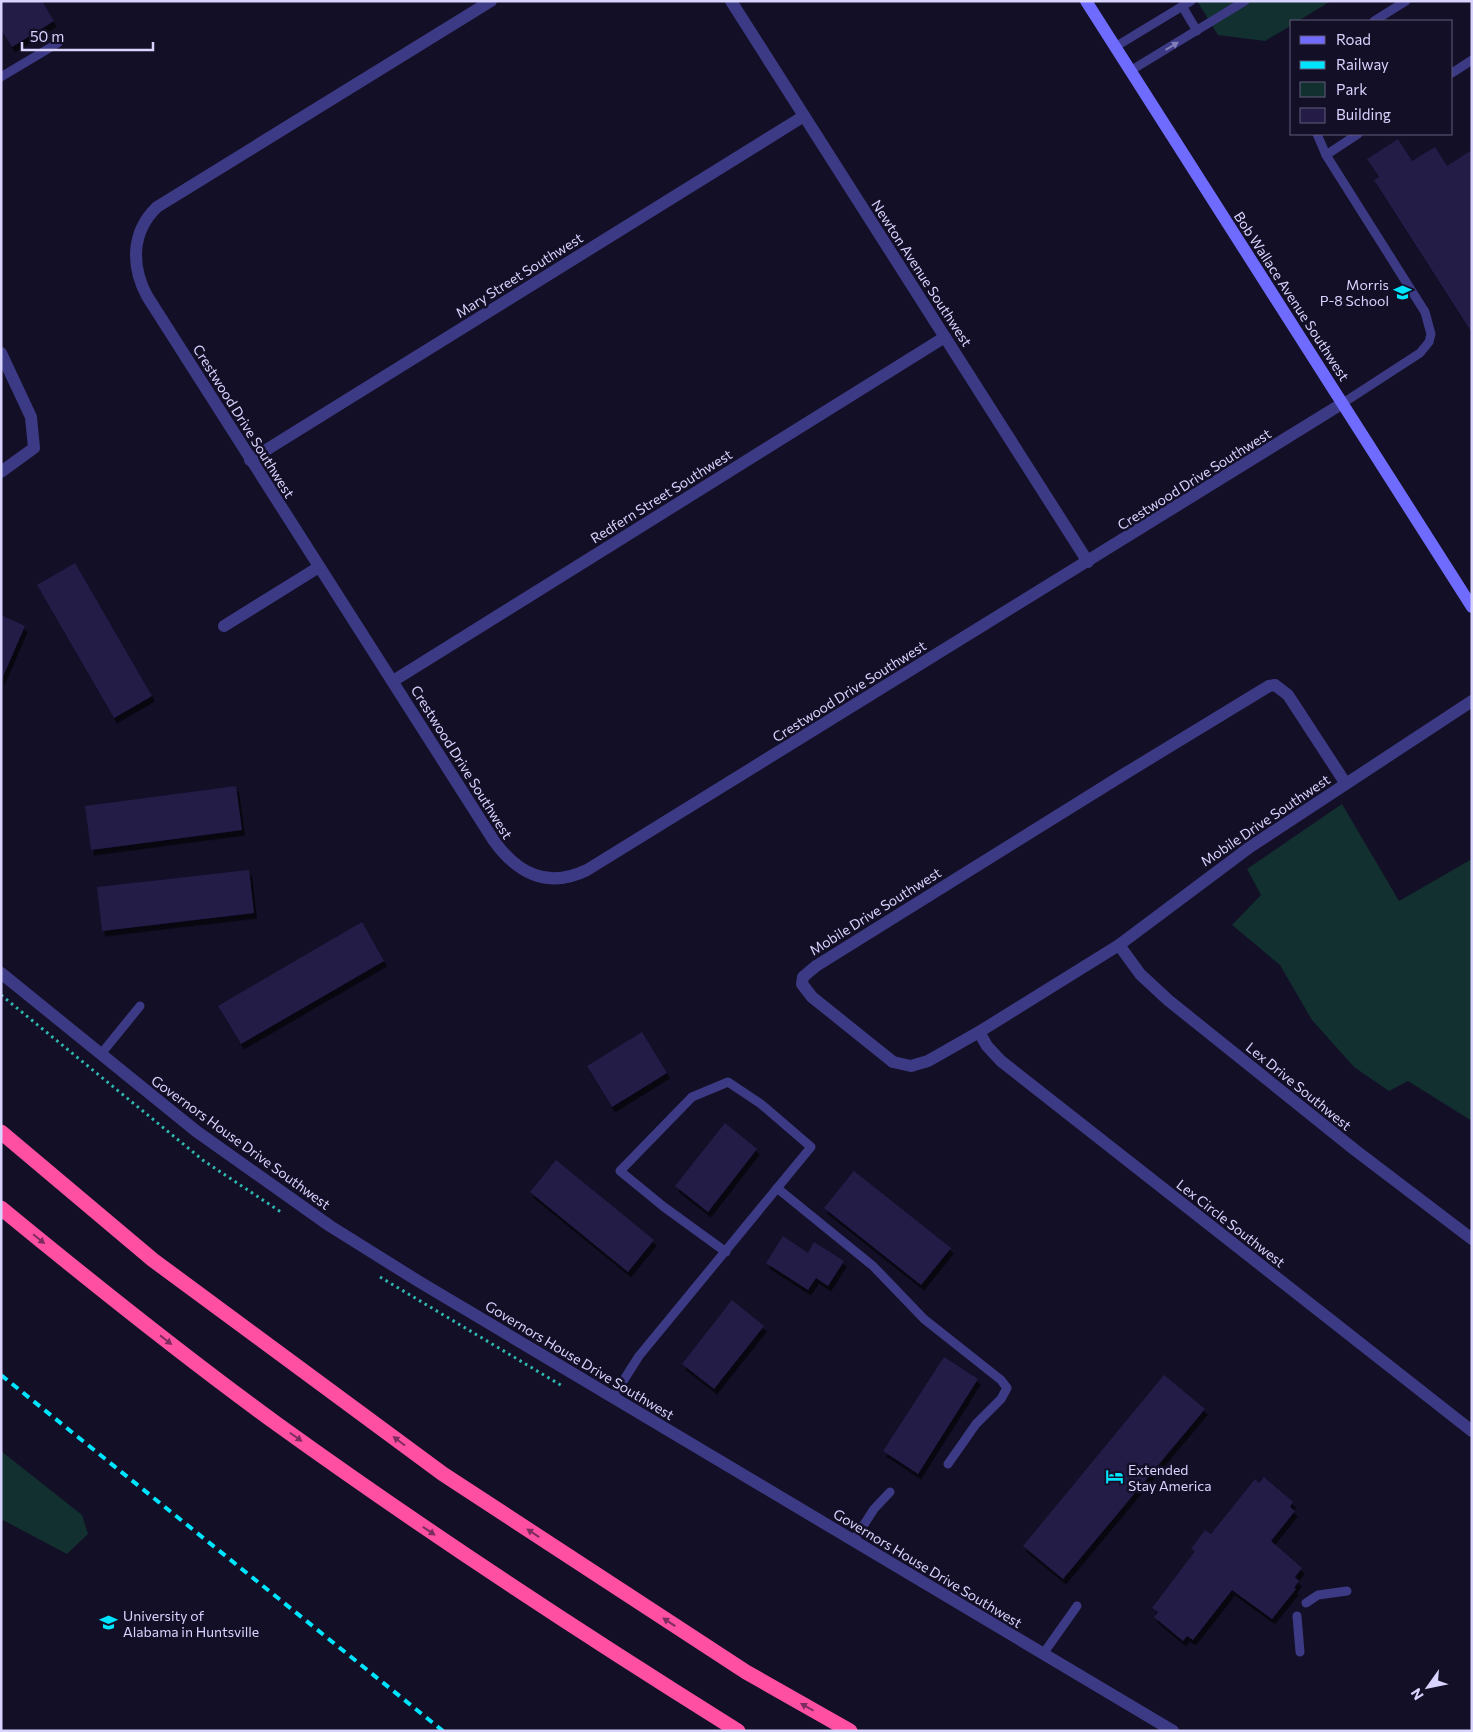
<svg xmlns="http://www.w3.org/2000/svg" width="1473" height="1732" font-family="Commissioner,sans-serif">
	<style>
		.green { fill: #12302f }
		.building { fill: #241b47; filter: url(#shadow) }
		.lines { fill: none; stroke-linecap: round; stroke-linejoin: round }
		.path { stroke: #2fb8b0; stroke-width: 3; stroke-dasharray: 2.5 4; stroke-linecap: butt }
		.lane { stroke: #3d3a85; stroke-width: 9 }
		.street { stroke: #3d3a85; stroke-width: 12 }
		.secondary { stroke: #6f6bff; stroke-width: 12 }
		.highway { stroke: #ff4fa3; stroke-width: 15 }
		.rail { stroke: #00e5ff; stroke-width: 4; stroke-dasharray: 8 6; stroke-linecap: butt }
		.oneway { fill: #837fbc }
		.oneway2 { fill: #7d2c5e }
		.labels { text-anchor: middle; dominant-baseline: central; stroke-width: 5; stroke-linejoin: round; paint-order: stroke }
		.street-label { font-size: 14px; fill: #d9d4ff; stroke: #130f26 }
		.poi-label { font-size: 14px; fill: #d9d4ff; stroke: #130f26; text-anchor: start }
	</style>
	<defs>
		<filter id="shadow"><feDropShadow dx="3" dy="5.5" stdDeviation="0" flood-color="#0009"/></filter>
	</defs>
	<rect width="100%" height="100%" fill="#130f26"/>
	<!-- green -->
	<g class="green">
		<path d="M 1197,1 L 1331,1 L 1298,21 L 1292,21 L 1292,25 L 1265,41 L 1218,35 Z"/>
		<path d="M 1342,804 L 1399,901 L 1472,859 L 1472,1121 L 1408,1081 L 1389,1091 L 1354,1067 L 1312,1020 L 1280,965 L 1232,925 L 1261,895 L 1247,869 Z"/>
		<path d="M 1,1451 L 82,1515 L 88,1534 L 67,1554 L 1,1519 Z"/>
	</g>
	<!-- building -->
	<g class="building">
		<path d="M 1,1 L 42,1 L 54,21 L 12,47 L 1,30 Z"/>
		<path d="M 1398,139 L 1412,161 L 1435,147 L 1447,166 L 1472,150 L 1472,333 L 1374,180 L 1379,177 L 1367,159 Z"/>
		<path d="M 75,563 L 152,696 L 114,718 L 37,585 Z"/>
		<path d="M 1,615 L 25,626 L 1,681 Z"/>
		<path d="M 236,786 L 242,830 L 91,850 L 85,806 Z"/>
		<path d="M 249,870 L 254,913 L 102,931 L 97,887 Z"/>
		<path d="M 362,922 L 384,961 L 241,1044 L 218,1006 Z"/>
		<path d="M 642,1032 L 667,1073 L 612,1107 L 587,1066 Z"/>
		<path d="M 725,1123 L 757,1149 L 708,1212 L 675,1186 Z"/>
		<path d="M 556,1160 L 654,1240 L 628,1272 L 530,1192 Z"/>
		<path d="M 854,1171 L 951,1248 L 921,1285 L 824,1208 Z"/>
		<path d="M 783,1236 L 808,1253 L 814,1242 L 844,1261 L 828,1286 L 816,1278 L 808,1290 L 766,1263 Z"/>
		<path d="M 732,1300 L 764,1326 L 714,1389 L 682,1364 Z"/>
		<path d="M 944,1357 L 978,1379 L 918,1474 L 883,1451 Z"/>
		<path d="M 1164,1375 L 1205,1409 L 1063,1579 L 1023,1546 Z"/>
		<path d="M 1264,1477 L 1293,1502 L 1290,1507 L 1295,1511 L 1271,1541 L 1302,1568 L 1295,1577 L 1299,1581 L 1294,1588 L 1296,1589 L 1272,1619 L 1232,1590 L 1193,1640 L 1187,1636 L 1183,1641 L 1154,1617 L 1158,1612 L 1152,1608 L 1195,1551 L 1191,1549 L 1205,1530 L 1211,1534 L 1255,1479 L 1259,1483 Z"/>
	</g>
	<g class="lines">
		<!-- path -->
		<g class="path">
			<path d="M 1,995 L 204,1161 L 281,1212"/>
			<path d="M 380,1277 L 564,1387"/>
		</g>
		<!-- lane -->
		<g class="lane">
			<path d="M 1182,6 L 1197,31"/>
			<path d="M 1374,21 L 1406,1"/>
			<path d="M 1115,47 L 1191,1"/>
			<path d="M 1130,71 L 1245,1"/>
			<path d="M 1452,73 L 1472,60"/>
			<path d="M 1,77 L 58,43"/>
			<path d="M 1317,134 L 1326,155 L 1425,312 L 1431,334 L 1429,342 L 1420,353 L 1343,403"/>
			<path d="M 1326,155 L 1358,134"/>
			<path d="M 101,1054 L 140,1006"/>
			<path d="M 777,1188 L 873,1266 L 924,1319 L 1001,1380 L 1007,1388 L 1001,1399 L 976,1424 L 948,1464"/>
			<path d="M 613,1397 L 639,1356 L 811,1147 L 761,1104 L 728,1082 L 692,1097 L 620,1171 L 664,1207 L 726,1252"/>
			<path d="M 854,1540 L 874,1509 L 890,1492"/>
			<path d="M 1306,1603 L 1318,1595 L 1347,1591"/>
			<path d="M 1297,1616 L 1300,1652"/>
			<path d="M 1043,1654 L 1077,1606"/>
		</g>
		<!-- street -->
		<g class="street">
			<path d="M 491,1 L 157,207 C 131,232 131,266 147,296 L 494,841 C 518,874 548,889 587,870 L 1343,403"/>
			<path d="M 731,1 L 1088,562"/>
			<path d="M 1,353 L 31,417 L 34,448 L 1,472"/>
			<path d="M 250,460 L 804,116"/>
			<path d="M 224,626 L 319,567"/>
			<path d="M 393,681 L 945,337"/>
			<path d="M 1346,784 L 1288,695 L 1275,685 L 1269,686 L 1126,773 L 816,966 L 803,977 L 802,984 L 812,997 L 893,1062 L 911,1066 L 928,1061 L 979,1032 L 1119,945 L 1250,847 L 1472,701"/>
			<path d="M 1119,945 L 1140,974 L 1168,1000 L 1355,1150 L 1472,1239"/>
			<path d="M 1,973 L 196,1131 L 330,1226 L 418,1281 L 1173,1731"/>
			<path d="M 979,1032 L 987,1046 L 1001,1061 L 1472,1431"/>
		</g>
		<!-- secondary -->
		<path class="secondary" d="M 1086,1 L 1472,607"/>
		<!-- highway -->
		<g class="highway">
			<path d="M 1,1132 L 153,1260 L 443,1474 L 746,1672 L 850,1731"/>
			<path d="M 1,1208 C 91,1282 182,1355 277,1424 C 427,1532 581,1633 738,1731"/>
		</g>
		<!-- rail -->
		<path class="rail" d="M 1,1375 L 443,1731"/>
	</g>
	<!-- one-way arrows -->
	<defs><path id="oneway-solid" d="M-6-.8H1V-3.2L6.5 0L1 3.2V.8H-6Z" transform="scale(1.25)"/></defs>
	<use class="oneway" href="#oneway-solid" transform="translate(1172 46) rotate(-31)"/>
	<g class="oneway2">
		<use href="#oneway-solid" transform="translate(39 1239) rotate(39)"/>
		<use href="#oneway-solid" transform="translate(166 1340) rotate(38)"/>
		<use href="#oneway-solid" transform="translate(296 1437) rotate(35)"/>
		<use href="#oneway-solid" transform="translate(399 1441) rotate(-143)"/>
		<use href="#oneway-solid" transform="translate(429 1531) rotate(34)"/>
		<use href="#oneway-solid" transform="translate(533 1533) rotate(-147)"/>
		<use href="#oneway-solid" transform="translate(669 1622) rotate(-147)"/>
		<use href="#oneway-solid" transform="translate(807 1707) rotate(-150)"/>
	</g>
	<!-- icons -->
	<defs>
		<symbol id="school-bare" viewBox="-9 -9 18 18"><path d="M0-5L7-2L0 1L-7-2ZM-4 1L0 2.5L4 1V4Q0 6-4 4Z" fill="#00e5ff" stroke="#130f26" stroke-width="2.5" paint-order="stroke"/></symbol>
		<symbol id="hotel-bare" viewBox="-9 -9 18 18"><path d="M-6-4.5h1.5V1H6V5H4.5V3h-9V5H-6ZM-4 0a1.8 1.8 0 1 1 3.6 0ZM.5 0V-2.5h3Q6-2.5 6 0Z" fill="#00e5ff" stroke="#130f26" stroke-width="2.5" paint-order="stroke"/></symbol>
		<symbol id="university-bare" viewBox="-9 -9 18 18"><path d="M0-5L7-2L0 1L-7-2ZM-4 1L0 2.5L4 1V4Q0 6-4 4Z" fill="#00e5ff" stroke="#130f26" stroke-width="2.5" paint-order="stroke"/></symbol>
	</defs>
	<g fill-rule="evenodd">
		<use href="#school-bare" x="1390" y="280" width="25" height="25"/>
		<use href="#hotel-bare" x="1102" y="1464" width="25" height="25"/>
		<use href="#university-bare" x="96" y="1610" width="25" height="25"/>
	</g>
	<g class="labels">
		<!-- street labels -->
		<g class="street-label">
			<text transform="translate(922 273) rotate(57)">Newton Avenue Southwest</text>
			<text transform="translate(519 275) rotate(-32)">Mary Street Southwest</text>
			<text transform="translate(1292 296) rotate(57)">Bob Wallace Avenue Southwest</text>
			<text transform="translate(244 421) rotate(58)">Crestwood Drive Southwest</text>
			<text transform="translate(1194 479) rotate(-32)">Crestwood Drive Southwest</text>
			<text transform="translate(661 496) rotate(-32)">Redfern Street Southwest</text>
			<text transform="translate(849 691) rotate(-32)">Crestwood Drive Southwest</text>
			<text transform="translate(462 762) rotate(58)">Crestwood Drive Southwest</text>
			<text transform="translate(1265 820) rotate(-34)">Mobile Drive Southwest</text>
			<text transform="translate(875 911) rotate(-32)">Mobile Drive Southwest</text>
			<text transform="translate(1299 1086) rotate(39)">Lex Drive Southwest</text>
			<text transform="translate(241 1142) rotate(36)">Governors House Drive Southwest</text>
			<text transform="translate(1231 1223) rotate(38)">Lex Circle Southwest</text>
			<text transform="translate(580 1360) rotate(31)">Governors House Drive Southwest</text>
			<text transform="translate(928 1568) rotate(31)">Governors House Drive Southwest</text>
		</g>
		<!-- poi labels -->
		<g class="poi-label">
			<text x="1389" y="284" text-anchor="end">Morris<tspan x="1389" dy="16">P-8 School</tspan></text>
			<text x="1128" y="1469">Extended<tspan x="1128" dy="16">Stay America</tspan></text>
			<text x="123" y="1615">University of<tspan x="123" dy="16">Alabama in Huntsville</tspan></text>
		</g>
	</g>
	<!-- border -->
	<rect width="1473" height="1732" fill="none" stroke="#d9d4ff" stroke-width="5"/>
	<!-- legend -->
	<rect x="1290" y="20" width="162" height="115" fill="#130f26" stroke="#625e7d"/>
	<rect x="1300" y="36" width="25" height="8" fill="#6f6bff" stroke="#625e7d"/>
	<text x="1336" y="45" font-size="15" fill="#d9d4ff">Road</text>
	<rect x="1300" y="61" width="25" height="8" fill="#00e5ff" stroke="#625e7d"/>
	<text x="1336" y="70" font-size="15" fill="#d9d4ff">Railway</text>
	<rect x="1300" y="82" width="25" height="15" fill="#12302f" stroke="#625e7d"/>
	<text x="1336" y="95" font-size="15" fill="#d9d4ff">Park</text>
	<rect x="1300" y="108" width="25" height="15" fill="#241b47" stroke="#625e7d"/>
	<text x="1336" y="120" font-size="15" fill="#d9d4ff">Building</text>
	<!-- north arrow -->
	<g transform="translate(1428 1687) rotate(237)" stroke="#130f26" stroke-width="4" paint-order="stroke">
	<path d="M0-4L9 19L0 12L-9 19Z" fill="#d9d4ff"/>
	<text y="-8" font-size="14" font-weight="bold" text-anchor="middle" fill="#d9d4ff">N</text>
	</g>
	<!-- scale -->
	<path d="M22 42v8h131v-8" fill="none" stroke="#d9d4ff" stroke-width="2.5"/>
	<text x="30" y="42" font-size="15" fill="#d9d4ff" stroke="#130f26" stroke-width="4" paint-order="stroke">50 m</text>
</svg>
